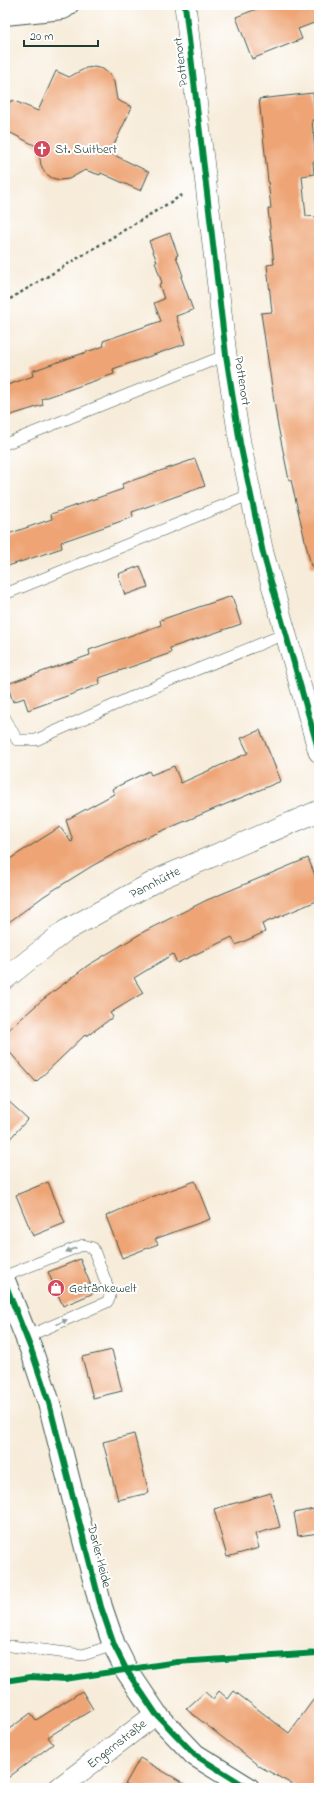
<svg xmlns="http://www.w3.org/2000/svg" width="324" height="1793" font-family="'Indie Flower',sans-serif">
	<style>
		.building { fill: #eea475 }
		.lines { fill: none; stroke-linecap: round; stroke-linejoin: round }
		.service-casing { stroke: #3f574d; stroke-width: 12 }
		.minor-casing { stroke: #3f574d; stroke-width: 22 }
		.tertiary-casing { stroke: #3f574d; stroke-width: 24 }
		.path { stroke: #3f574d; stroke-width: 2.5; stroke-dasharray: 3 3; stroke-linecap: butt }
		.service { stroke: #fff; stroke-width: 11 }
		.minor { stroke: #fff; stroke-width: 21 }
		.tertiary { stroke: #fff; stroke-width: 22 }
		.cycleway-casing { stroke: #fff; stroke-width: 8 }
		.cycleway { stroke: #00873e; stroke-width: 6 }
		.oneway { fill: #8f9e9a }
		.labels { text-anchor: middle; dominant-baseline: central; stroke-width: 4; stroke-linejoin: round; paint-order: stroke }
		.street-label { font-size: 13px; fill: #1f3d34; stroke: #fff }
		.poi-label { font-size: 13px; fill: #1f3d34; stroke: #fff; text-anchor: start }
	</style>
	<rect width="100%" height="100%" fill="#fff"/>
	<filter id="ink" filterUnits="userSpaceOnUse"><feTurbulence type="fractalNoise" baseFrequency=".025" numOctaves="2"/><feDisplacementMap in="SourceGraphic" scale="8" xChannelSelector="R" yChannelSelector="G"/><feConvolveMatrix kernelMatrix="1 2 1 2 8 2 1 2 1" color-interpolation-filters="sRGB"/></filter>
	<filter id="wash" filterUnits="userSpaceOnUse"><feTurbulence type="fractalNoise" baseFrequency=".012" numOctaves="4" result="noise"/><feDisplacementMap in="SourceGraphic" scale="16" xChannelSelector="R" yChannelSelector="G"/><feGaussianBlur stdDeviation="0.9" result="paint"/><feColorMatrix in="noise" values="0 0 0 0 0 0 0 0 0 0 0 0 0 0 0 0 0 1.4 0 .05"/><feComposite in="paint" operator="in"/></filter>
	<g filter="url(#wash)">
		<rect width="100%" height="100%" fill="#f7ecda"/>
		<g id="blocks">
			<!-- building -->
			<g class="building">
				<path d="M 267,5 L 319,5 L 319,21 L 298,29 L 302,39 L 252,59 L 236,17 Z"/>
				<path d="M 94,67 L 103,69 L 109,74 L 114,82 L 117,100 L 132,107 L 110,153 L 149,172 L 141,191 L 101,173 L 100,175 L 85,170 L 69,179 L 60,180 L 52,178 L 45,173 L 41,165 L 38,147 L 5,130 L 5,99 L 11,102 L 12,100 L 38,111 L 56,71 L 69,77 L 86,68 Z"/>
				<path d="M 313,93 L 316,120 L 312,120 L 316,161 L 313,162 L 314,174 L 302,176 L 306,216 L 319,217 L 319,338 L 317,338 L 319,360 L 319,566 L 311,566 L 291,480 L 289,480 L 277,421 L 261,313 L 272,312 L 267,265 L 274,264 L 268,209 L 271,208 L 259,99 Z"/>
				<path d="M 170,233 L 178,255 L 176,256 L 183,276 L 181,277 L 193,310 L 176,316 L 185,344 L 113,369 L 114,374 L 42,399 L 43,405 L 5,417 L 5,386 L 33,376 L 32,371 L 104,346 L 103,341 L 161,321 L 154,303 L 164,299 L 159,284 L 162,283 L 155,262 L 157,262 L 149,241 Z"/>
				<path d="M 195,459 L 205,486 L 132,512 L 133,517 L 61,542 L 62,548 L 5,567 L 5,535 L 52,519 L 51,514 L 123,489 L 122,484 Z"/>
				<path d="M 140,566 L 148,587 L 125,595 L 118,574 Z"/>
				<path d="M 232,596 L 241,624 L 170,648 L 171,653 L 99,678 L 100,684 L 28,710 L 24,698 L 13,702 L 7,684 L 90,655 L 89,650 L 161,625 L 160,620 Z"/>
				<path d="M 260,730 L 281,781 L 138,841 L 92,866 L 44,896 L 5,925 L 5,862 L 60,827 L 71,842 L 73,841 L 66,820 L 114,794 L 112,789 L 149,771 L 151,775 L 174,766 L 181,783 L 248,753 L 241,738 Z"/>
				<path d="M 308,858 L 319,885 L 319,900 L 262,924 L 265,932 L 236,945 L 232,937 L 177,963 L 173,954 L 134,978 L 143,993 L 110,1013 L 113,1017 L 87,1036 L 86,1034 L 36,1082 L 5,1047 L 5,1033 L 41,1001 L 87,966 L 145,931 L 207,900 Z"/>
				<path d="M 5,1098 L 28,1119 L 5,1144 Z"/>
				<path d="M 195,1181 L 210,1219 L 155,1239 L 158,1244 L 122,1258 L 106,1216 L 133,1204 Z"/>
				<path d="M 48,1182 L 65,1223 L 33,1236 L 16,1195 Z"/>
				<path d="M 80,1259 L 94,1293 L 63,1306 L 48,1272 Z"/>
				<path d="M 112,1350 L 122,1391 L 93,1398 L 82,1357 Z"/>
				<path d="M 134,1434 L 149,1493 L 118,1500 L 103,1442 Z"/>
				<path d="M 271,1493 L 280,1527 L 255,1534 L 259,1548 L 227,1557 L 214,1509 Z"/>
				<path d="M 319,1508 L 319,1533 L 298,1536 L 294,1513 Z"/>
				<path d="M 82,1691 L 93,1709 L 48,1737 L 53,1744 L 5,1780 L 5,1732 L 31,1713 L 36,1720 Z"/>
				<path d="M 219,1691 L 228,1699 L 234,1691 L 289,1733 L 319,1692 L 319,1788 L 299,1788 L 259,1766 L 186,1709 L 205,1692 L 213,1699 Z"/>
				<path d="M 140,1758 L 192,1788 L 123,1788 Z"/>
			</g>
		</g>
	</g>
	<g filter="url(#ink)">
		<use href="#blocks" fill-opacity="0" stroke="#3f574d" stroke-width="1"/>
		<g class="lines">
			<defs>
				<g id="service">
					<path d="M 5,444 L 226,355"/>
					<path d="M 5,594 L 249,495"/>
					<path d="M 5,718 L 17,740 L 36,740 L 161,684 L 285,634"/>
					<path d="M 5,1276 L 83,1245 L 93,1248 L 109,1290 L 110,1297 L 107,1302 L 26,1337"/>
					<path d="M 11,1646 L 83,1655 L 114,1645"/>
				</g>
				<g id="minor">
					<path d="M 185,5 L 226,355 L 240,443 L 263,553 L 319,752"/>
					<path d="M 5,979 L 65,931 L 161,878 L 319,811"/>
					<path d="M 59,1788 L 156,1714"/>
				</g>
				<g id="tertiary">
					<path d="M 5,14 L 63,8 L 67,5"/>
					<path d="M 5,1283 L 31,1349 L 49,1403 L 101,1607 L 114,1645 L 127,1671 L 156,1714 L 195,1755 L 248,1788"/>
				</g>
			</defs>
			<!-- service casing -->
			<use href="#service" class="service-casing"/>
			<!-- minor casing -->
			<use href="#minor" class="minor-casing"/>
			<!-- tertiary casing -->
			<use href="#tertiary" class="tertiary-casing"/>
			<!-- path -->
			<path class="path" d="M 5,302 L 184,194"/>
			<!-- service -->
			<use href="#service" class="service"/>
			<!-- minor -->
			<use href="#minor" class="minor"/>
			<!-- tertiary -->
			<use href="#tertiary" class="tertiary"/>
			<defs>
				<g id="cycleway">
					<path d="M 185,5 L 226,355 L 240,443 L 263,553 L 319,752"/>
					<path d="M 5,1283 L 31,1349 L 49,1403 L 101,1607 L 114,1645 L 127,1671 L 156,1714 L 195,1755 L 248,1788"/>
					<path d="M 5,1681 L 31,1677 L 65,1679 L 177,1662 L 319,1653"/>
				</g>
			</defs>
			<!-- cycleway casing -->
			<use href="#cycleway" class="cycleway-casing"/>
			<!-- cycleway -->
			<use href="#cycleway" class="cycleway"/>
		</g>
		<!-- one-way arrows -->
		<defs><path id="oneway-solid" d="M-6-.8H1V-3.2L6.5 0L1 3.2V.8H-6Z"/></defs>
		<g class="oneway">
			<use href="#oneway-solid" transform="translate(71 1250) rotate(159)"/>
			<use href="#oneway-solid" transform="translate(62 1322) rotate(-24)"/>
		</g>
	</g>
	<!-- icons -->
	<defs>
		<symbol id="church-disc" viewBox="-11 -11 22 22"><circle r="9.5" fill="#d1495b" stroke="#fff"/><path d="M-1.2-6h2.4v3.5h3.3v2.4h-3.3V6h-2.4V-.1h-3.3v-2.4h3.3Z" fill="#fff"/></symbol>
		<symbol id="shop-disc" viewBox="-11 -11 22 22"><circle r="9.5" fill="#d1495b" stroke="#fff"/><path d="M-5-2.5h2.3a2.7 3.5 0 0 1 5.4 0H5L5.5 6h-11ZM-1.5-2.5h3a1.5 2.3 0 0 0-3 0Z" fill="#fff"/></symbol>
	</defs>
	<g fill-rule="evenodd">
		<use href="#church-disc" x="32" y="139" width="20" height="20"/>
		<use href="#shop-disc" x="46" y="1278" width="20" height="20"/>
	</g>
	<g class="labels">
		<!-- street labels -->
		<g class="street-label">
			<text transform="translate(181 62) rotate(-97)">Pottenort</text>
			<text transform="translate(242 381) rotate(81)">Pottenort</text>
			<text transform="translate(155 883) rotate(-27)">Pannhütte</text>
			<text transform="translate(99 1556) rotate(76)">Darler Heide</text>
			<text transform="translate(117 1744) rotate(-38)">Engernstraße</text>
		</g>
		<!-- poi labels -->
		<g class="poi-label">
			<text x="55" y="149">St. Suitbert</text>
			<text x="69" y="1288">Getränkewelt</text>
		</g>
	</g>
	<!-- margin -->
	<rect width="324" height="1793" fill="none" stroke="#fff" stroke-width="20"/>
	<!-- scale -->
	<path d="M24 40v6h74v-6" fill="none" stroke="#1f3d34" stroke-width="2"/>
	<text x="30" y="40" font-size="12" fill="#1f3d34" stroke="#ffffff" stroke-width="3" paint-order="stroke">20 m</text>
</svg>
